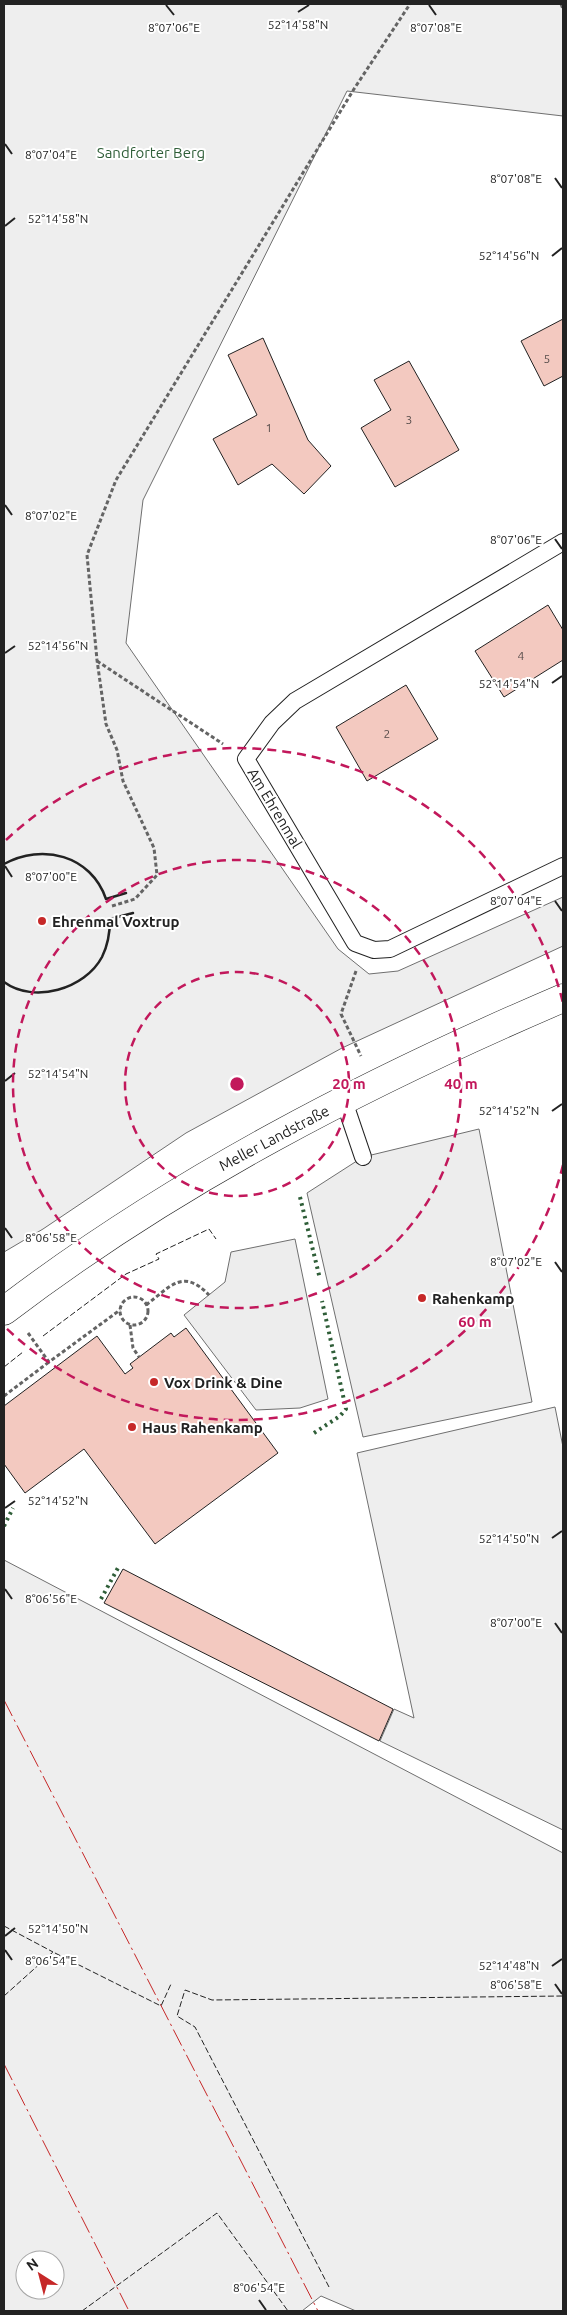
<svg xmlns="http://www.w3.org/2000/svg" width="567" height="2315" font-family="Ubuntu,sans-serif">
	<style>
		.green { fill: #eee; stroke: #6f6f6f; fill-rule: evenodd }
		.parking { fill: #ededed; stroke: #6f6f6f }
		.building { fill: #f3c9c0; stroke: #222 }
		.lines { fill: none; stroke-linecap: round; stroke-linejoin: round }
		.service-casing { stroke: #222; stroke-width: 18 }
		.tertiary-casing { stroke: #222; stroke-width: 29 }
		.path { stroke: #646464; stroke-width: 3; stroke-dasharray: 4 2.5; stroke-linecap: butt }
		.service { stroke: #fff; stroke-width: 16 }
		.tertiary { stroke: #fff; stroke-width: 28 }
		.hedge { stroke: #2f5e38; stroke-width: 4; stroke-dasharray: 2.5 4; stroke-linecap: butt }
		.fence { stroke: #222; stroke-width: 1; stroke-dasharray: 6 2.5; stroke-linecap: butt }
		.wall { stroke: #222; stroke-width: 2.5 }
		.power { stroke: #c62828; stroke-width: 1; stroke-dasharray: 18 4 2.5 4; stroke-linecap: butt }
		.ticks { fill: none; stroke: #222; stroke-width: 2 }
		.ring { fill: none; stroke: #c2185b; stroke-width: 2.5; stroke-dasharray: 9 6 }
		.poi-dot { fill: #c62828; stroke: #fff; stroke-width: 2 }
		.labels { text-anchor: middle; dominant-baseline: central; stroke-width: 4; stroke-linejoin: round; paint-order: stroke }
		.number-label { font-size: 12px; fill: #564c4a }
		.park-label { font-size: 15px; fill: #2f5e38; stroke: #fff }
		.street-label { font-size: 15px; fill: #222; stroke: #fff }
		.poi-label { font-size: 15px; font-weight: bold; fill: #222; stroke: #fff; text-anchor: start }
		.ticks-label { font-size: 12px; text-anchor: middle; fill: #222; stroke: #fff; stroke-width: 4; stroke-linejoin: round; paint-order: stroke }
		.centre { fill: #c2185b; stroke: #fff; stroke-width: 2.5 }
		.ring-label { font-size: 15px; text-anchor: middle; font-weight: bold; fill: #c2185b; stroke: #fff; stroke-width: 4; stroke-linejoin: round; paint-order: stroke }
	</style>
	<rect width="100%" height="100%" fill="#fff"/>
	<!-- green -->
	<g class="green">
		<path d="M 4,4 L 563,4 L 563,116 L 347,91 L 143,500 L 126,643 L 338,949 L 369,974 L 398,971 L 563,897 L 563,946 L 342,1048 L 186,1133 L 43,1229 L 4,1252 Z"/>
		<path d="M 555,1407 L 563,1447 L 563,1830 L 380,1741 L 394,1709 L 414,1718 L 357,1453 Z"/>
		<path d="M 4,1560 L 563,1853 L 563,2311 L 356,2311 L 321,2296 L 302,2311 L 4,2311 ZM 25,2260 L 55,2260 L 55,2290 L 25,2290 Z"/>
	</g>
	<!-- parking -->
	<g class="parking">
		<path d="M 479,1129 L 532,1402 L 363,1437 L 307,1193 L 363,1157 Z"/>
		<path d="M 295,1239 L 328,1399 L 300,1408 L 256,1410 L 184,1315 L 225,1282 L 231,1252 Z"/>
	</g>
	<!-- building -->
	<g class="building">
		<path d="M 563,319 L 563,376 L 544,386 L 521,341 Z"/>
		<path d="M 263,338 L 308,440 L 331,466 L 304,494 L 272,464 L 238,485 L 213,439 L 257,415 L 228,355 Z"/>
		<path d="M 409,361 L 459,450 L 395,487 L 361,428 L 391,410 L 374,380 Z"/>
		<path d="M 548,605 L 563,630 L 563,660 L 504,697 L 475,651 Z"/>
		<path d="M 406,685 L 438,739 L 367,781 L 336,727 Z"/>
		<path d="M 186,1328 L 278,1453 L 155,1544 L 84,1449 L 25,1493 L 4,1464 L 4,1406 L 97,1336 L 125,1374 L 133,1368 L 130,1364 L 171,1333 L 174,1337 Z"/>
		<path d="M 123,1569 L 393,1709 L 379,1741 L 104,1603 Z"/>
	</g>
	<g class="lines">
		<defs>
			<g id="service">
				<path d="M 563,542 L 295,701 L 272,723 L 246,759 L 355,943 L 374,950 L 390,949 L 563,866"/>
				<path d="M 344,1101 L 363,1157"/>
			</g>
			<path id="tertiary" d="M 4,1311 C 174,1181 367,1082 563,998"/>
		</defs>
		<!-- service casing -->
		<use href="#service" class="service-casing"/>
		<!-- tertiary casing -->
		<use href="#tertiary" class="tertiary-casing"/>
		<!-- path -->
		<g class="path">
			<path d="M 561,4 L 563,9"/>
			<path d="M 97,661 L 223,744"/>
			<path d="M 112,906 L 135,899 L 157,875 L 154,848 L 123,781 L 117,750 L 106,724 L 97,660 L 87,555 L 116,480 L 354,89 L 410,4"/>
			<path d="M 356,971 L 341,1014 L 361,1056"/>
			<circle cx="134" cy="1311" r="14"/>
			<path d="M 146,1305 C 171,1286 183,1268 209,1295"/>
			<path d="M 130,1325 L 133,1348 L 139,1357"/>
			<path d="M 28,1333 L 49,1362 L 120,1310"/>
			<path d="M 4,1396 L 49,1362"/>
		</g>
		<!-- service -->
		<use href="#service" class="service"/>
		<!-- tertiary -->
		<use href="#tertiary" class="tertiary"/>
		<!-- hedge -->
		<g class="hedge">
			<path d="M 300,1197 L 320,1279"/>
			<path d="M 314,1433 L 340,1416 L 346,1409 L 322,1301"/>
			<path d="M 4,1526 L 13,1508"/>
			<path d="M 101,1599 L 119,1566"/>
		</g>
		<!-- fence -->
		<g class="fence">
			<path d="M 43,1336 L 126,1274 L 159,1259 L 156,1254 L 209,1229 L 216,1239"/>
			<path d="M 4,1367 L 23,1352"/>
			<path d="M 4,1926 L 53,1952"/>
			<path d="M 4,1996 L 53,1952 L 161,2006 L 171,1984"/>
			<path d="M 329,2287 L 195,2027 L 177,2016 L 185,1990 L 212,2000 L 563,1996"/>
			<path d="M 82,2311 L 217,2213 L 288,2311"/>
		</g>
		<!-- wall -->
		<g class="wall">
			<path d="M 4,864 C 42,843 91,855 106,899 L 126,893"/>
			<path d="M 4,982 C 34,1004 85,989 102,957 C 108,945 110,932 110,919 L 133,913"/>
		</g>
		<!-- power -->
		<g class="power">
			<path d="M 4,1700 L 318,2311"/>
			<path d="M 4,2064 L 129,2311"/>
		</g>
	</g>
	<!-- ticks -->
	<path class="ticks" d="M 166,5 L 174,15M 429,5 L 436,15M 298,12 L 309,5M 5,144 L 12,154M 555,178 L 562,188M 5,226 L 15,218M 552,256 L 562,248M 5,505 L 12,515M 555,539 L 562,549M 5,653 L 15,646M 552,683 L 562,676M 5,866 L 12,877M 555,901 L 562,911M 5,1081 L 15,1073M 552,1111 L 562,1104M 5,1228 L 12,1238M 555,1262 L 562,1272M 5,1508 L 15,1501M 552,1538 L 562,1531M 5,1589 L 12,1599M 555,1623 L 562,1633M 5,1936 L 15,1928M 5,1950 L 12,1960M 552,1966 L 562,1959M 555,1984 L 562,1994M 259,2300 L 266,2310"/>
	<!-- distance rings -->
	<g class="ring">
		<circle cx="237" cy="1084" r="112"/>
		<circle cx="237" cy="1084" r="224"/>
		<path d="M563 1165A336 336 0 0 1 6 1328M6 840A336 336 0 0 1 563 1003"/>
	</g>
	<!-- markers -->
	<g class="poi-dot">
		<circle cx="42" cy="921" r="5"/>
		<circle cx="422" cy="1298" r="5"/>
		<circle cx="154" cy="1382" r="5"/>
		<circle cx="132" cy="1427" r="5"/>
	</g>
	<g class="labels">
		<!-- number labels -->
		<g class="number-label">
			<text x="547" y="358">5</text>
			<text x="409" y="419">3</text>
			<text x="269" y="427">1</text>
			<text x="521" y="655">4</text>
			<text x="387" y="733">2</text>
		</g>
		<!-- park labels -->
		<g class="park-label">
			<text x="151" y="152">Sandforter Berg</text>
		</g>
		<!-- street labels -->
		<g class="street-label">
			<text transform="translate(275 808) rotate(59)">Am Ehrenmal</text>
			<text transform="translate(274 1138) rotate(-28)">Meller Landstraße</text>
		</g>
		<!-- poi labels -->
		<g class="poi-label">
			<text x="52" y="921">Ehrenmal Voxtrup</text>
			<text x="432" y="1298">Rahenkamp</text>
			<text x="164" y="1382">Vox Drink &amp; Dine</text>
			<text x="142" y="1427">Haus Rahenkamp</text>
		</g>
	</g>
	<g class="ticks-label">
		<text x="298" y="29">52°14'58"N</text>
		<text x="174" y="32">8°07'06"E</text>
		<text x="436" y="32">8°07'08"E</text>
		<text x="51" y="159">8°07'04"E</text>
		<text x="516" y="183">8°07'08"E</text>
		<text x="58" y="223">52°14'58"N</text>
		<text x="509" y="260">52°14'56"N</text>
		<text x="51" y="520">8°07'02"E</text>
		<text x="516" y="544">8°07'06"E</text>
		<text x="58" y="650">52°14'56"N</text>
		<text x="509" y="688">52°14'54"N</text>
		<text x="51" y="881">8°07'00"E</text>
		<text x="516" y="905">8°07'04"E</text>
		<text x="58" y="1078">52°14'54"N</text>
		<text x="509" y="1115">52°14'52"N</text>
		<text x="51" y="1242">8°06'58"E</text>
		<text x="516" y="1266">8°07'02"E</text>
		<text x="58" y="1505">52°14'52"N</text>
		<text x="509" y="1543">52°14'50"N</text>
		<text x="51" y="1603">8°06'56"E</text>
		<text x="516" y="1627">8°07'00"E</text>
		<text x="58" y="1933">52°14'50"N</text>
		<text x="51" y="1965">8°06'54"E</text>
		<text x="509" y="1970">52°14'48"N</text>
		<text x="516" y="1989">8°06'58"E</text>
		<text x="259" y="2292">8°06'54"E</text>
	</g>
	<circle cx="237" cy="1084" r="8" class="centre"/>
	<g class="ring-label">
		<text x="349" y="1089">20 m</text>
		<text x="461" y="1089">40 m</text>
		<text x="475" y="1327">60 m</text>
	</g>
	<!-- border -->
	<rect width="567" height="2315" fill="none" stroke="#222222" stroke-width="10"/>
	<!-- north arrow -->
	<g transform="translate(40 2275) rotate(324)"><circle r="24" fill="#ffffff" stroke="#a7a7a7"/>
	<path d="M0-4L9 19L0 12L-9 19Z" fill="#c62828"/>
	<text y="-8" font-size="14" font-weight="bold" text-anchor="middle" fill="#222222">N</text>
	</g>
</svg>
